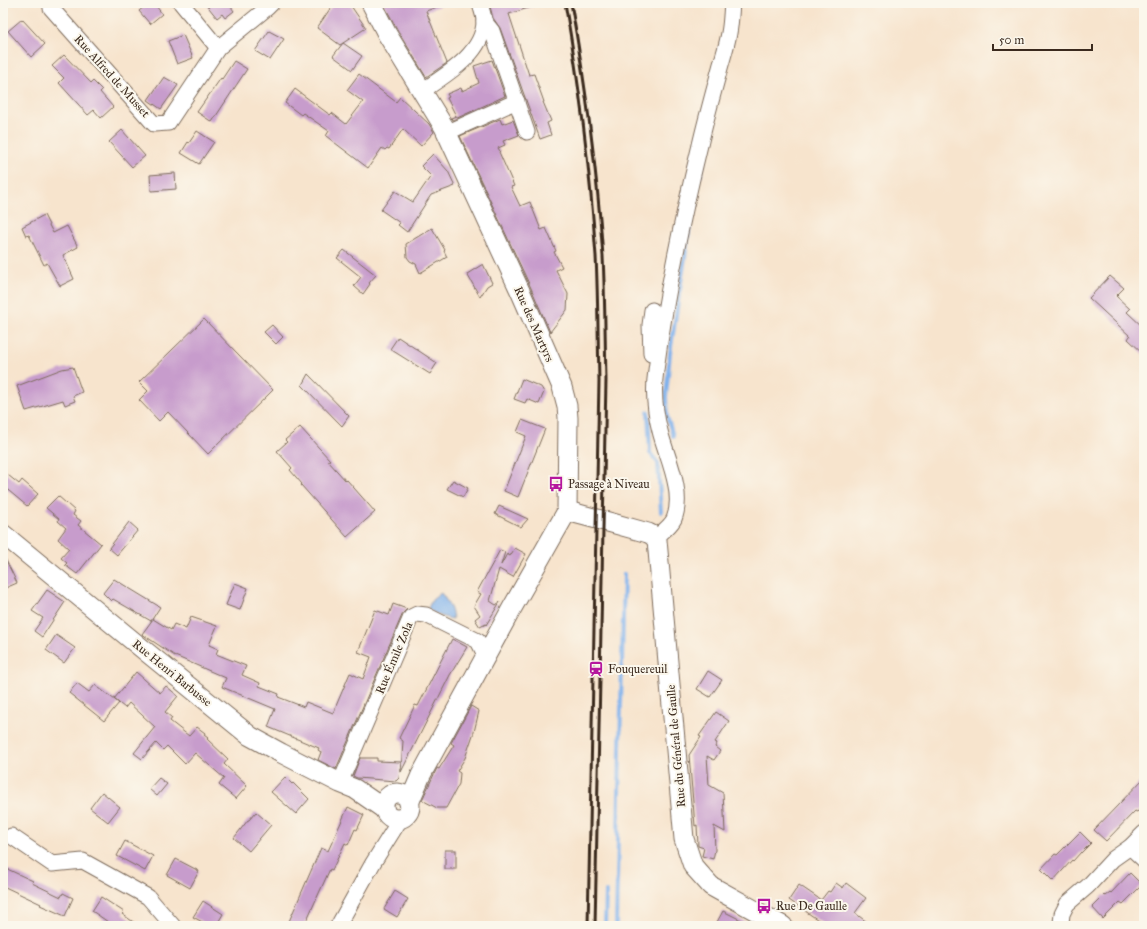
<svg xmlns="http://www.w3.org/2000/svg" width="1147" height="929" font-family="'IM FELL Great Primer',serif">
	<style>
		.water { fill: #81b2ec; stroke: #5e6e85 }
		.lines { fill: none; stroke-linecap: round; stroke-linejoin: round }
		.stream { stroke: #81b2ec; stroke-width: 4 }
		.building { fill: #c79ccc }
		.minor-casing { stroke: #7d6b5b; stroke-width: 17 }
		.tertiary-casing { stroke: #7d6b5b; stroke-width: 21 }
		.minor { stroke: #fff; stroke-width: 15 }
		.tertiary { stroke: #fff; stroke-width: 19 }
		.rail { stroke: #3b2a1e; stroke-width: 3 }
		.labels { text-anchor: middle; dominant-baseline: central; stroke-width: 4; stroke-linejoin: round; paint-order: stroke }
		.street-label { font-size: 12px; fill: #3b2a1e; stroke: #fbf7ec }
		.poi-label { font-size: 12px; fill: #3b2a1e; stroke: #fbf7ec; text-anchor: start }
	</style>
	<rect width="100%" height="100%" fill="#fbf7ec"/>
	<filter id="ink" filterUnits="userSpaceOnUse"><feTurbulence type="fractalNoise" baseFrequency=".025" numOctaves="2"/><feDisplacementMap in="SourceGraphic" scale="8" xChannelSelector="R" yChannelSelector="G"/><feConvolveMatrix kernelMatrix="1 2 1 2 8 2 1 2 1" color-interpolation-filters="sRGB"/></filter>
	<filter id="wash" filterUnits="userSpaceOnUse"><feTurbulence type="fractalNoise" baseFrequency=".012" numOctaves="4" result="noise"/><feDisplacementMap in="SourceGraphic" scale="16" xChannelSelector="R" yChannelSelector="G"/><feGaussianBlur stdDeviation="0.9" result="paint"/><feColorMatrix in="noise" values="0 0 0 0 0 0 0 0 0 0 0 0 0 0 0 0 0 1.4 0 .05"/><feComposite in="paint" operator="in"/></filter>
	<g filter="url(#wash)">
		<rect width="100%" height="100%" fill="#f7e4cd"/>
		<!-- water -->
		<path class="water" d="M 441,593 C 447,601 452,608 453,619 C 445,618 433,614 428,608 L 432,600 Z"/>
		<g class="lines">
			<!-- stream -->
			<g class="stream">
				<path d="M 700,176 L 707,147"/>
				<path d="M 648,412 L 650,453 L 658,463 L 661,512"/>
				<path d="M 673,436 L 667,416 L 666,397 L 670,353 L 693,206"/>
				<path d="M 605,926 L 606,892"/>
				<path d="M 616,926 L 624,574"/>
			</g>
		</g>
		<g id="blocks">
			<!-- building -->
			<g class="building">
				<path d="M 149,3 L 154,3 L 162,14 L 150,24 L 139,11 Z"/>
				<path d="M 205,3 L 235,3 L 231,7 L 234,11 L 225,18 L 222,14 L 217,18 Z"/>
				<path d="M 334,3 L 349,3 L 366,28 L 343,43 L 362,56 L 352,70 L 333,56 L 343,43 L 340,45 L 317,28 Z"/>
				<path d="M 383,3 L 445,3 L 445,4 L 426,11 L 447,63 L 426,77 L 397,29 Z"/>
				<path d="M 489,3 L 537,3 L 538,5 L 509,14 L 529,75 L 534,74 L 544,102 L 543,102 L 551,121 L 547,123 L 551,135 L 540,139 L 500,28 L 493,18 Z"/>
				<path d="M 22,19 L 45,44 L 31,57 L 8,31 Z"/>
				<path d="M 269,31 L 284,39 L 270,60 L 255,51 Z"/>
				<path d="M 183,35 L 193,58 L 177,64 L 168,41 Z"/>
				<path d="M 64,55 L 91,83 L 93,81 L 102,90 L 100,92 L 113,107 L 101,118 L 94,110 L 88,115 L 59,83 L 64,78 L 52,66 Z"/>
				<path d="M 492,60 L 505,96 L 453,120 L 451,118 L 456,116 L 447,98 L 449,97 L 447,94 L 461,88 L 462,91 L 479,83 L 474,66 Z"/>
				<path d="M 234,61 L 247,69 L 212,122 L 197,112 L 221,78 L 222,79 Z"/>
				<path d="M 359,74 L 396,102 L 400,97 L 429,124 L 434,132 L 421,146 L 403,129 L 389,149 L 387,148 L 385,150 L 382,148 L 368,168 L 326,136 L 329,131 L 303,113 L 301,115 L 285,103 L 295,89 L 330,115 L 332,113 L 346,124 L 363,102 L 347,90 Z"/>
				<path d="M 164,77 L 178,85 L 161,109 L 148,100 Z"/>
				<path d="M 500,119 L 502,124 L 513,120 L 519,135 L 503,141 L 505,145 L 498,148 L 500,151 L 499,152 L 514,186 L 511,187 L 520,206 L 530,202 L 541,230 L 546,228 L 556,251 L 554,252 L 562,267 L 556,270 L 568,294 L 567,310 L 550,332 L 531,288 L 460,136 Z"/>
				<path d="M 122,130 L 145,156 L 132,167 L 109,142 Z"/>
				<path d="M 197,131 L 214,142 L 199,164 L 181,153 L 188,142 L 189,143 Z"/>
				<path d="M 433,154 L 448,171 L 455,186 L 431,195 L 407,232 L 398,225 L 400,223 L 381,210 L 395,191 L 413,202 L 431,176 L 421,166 Z"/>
				<path d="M 175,173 L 176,189 L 151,191 L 150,175 Z"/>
				<path d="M 44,215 L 53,233 L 67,226 L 78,247 L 63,255 L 74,279 L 60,286 L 47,263 L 44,265 L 29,235 L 26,236 L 22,227 Z"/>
				<path d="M 432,228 L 445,250 L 444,251 L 447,257 L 420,273 L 416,264 L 410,261 L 407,257 L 406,244 Z"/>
				<path d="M 344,250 L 376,275 L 369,283 L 370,284 L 363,294 L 354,286 L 361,277 L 337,258 Z"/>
				<path d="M 483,264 L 492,283 L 487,286 L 480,297 L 467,274 Z"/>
				<path d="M 1110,276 L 1124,288 L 1116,296 L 1130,309 L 1127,312 L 1144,328 L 1144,354 L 1128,339 L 1130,336 L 1089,298 Z"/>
				<path d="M 204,319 L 273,390 L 208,454 L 168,412 L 159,421 L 139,400 L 148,391 L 139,382 Z"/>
				<path d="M 272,325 L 283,337 L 276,344 L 264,332 Z"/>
				<path d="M 398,337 L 437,363 L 430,374 L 390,349 Z"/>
				<path d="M 73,367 L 82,392 L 73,396 L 75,401 L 65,405 L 63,400 L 26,411 L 17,386 L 62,369 Z"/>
				<path d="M 308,374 L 349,416 L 342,426 L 302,385 Z"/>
				<path d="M 522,379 L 541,387 L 544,392 L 539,404 L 527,399 L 525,403 L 514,399 Z"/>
				<path d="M 522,420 L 545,429 L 518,497 L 504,491 L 526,436 L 517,432 Z"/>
				<path d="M 300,427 L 330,460 L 328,461 L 346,481 L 347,480 L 375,512 L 347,537 L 301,485 L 302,484 L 290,470 L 292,468 L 277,451 L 287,442 L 285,440 Z"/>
				<path d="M 3,471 L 19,484 L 22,480 L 38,494 L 27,506 L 3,486 Z"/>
				<path d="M 453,480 L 468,488 L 463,497 L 447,489 Z"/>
				<path d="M 58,496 L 75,511 L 73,515 L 81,521 L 78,525 L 101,544 L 77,574 L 65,565 L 67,563 L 61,558 L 69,549 L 58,539 L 66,528 L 58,521 L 59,519 L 46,508 Z"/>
				<path d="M 499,506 L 528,519 L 521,527 L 495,514 Z"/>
				<path d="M 129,522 L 138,530 L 117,555 L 109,548 Z"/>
				<path d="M 515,548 L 526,554 L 513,577 L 499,569 L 490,601 L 496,605 L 500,602 L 486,625 L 486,624 L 480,627 L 475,619 L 480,615 L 474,606 L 481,594 L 477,592 L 500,550 L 505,552 L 501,565 L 507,554 L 510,556 Z"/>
				<path d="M 3,554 L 17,583 L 3,589 Z"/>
				<path d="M 114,579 L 160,607 L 151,621 L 113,599 L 111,601 L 103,593 Z"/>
				<path d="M 235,583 L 248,588 L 240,610 L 226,605 Z"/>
				<path d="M 47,590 L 65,602 L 42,637 L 34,631 L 43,618 L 32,611 Z"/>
				<path d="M 393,604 L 407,609 L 403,613 L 336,769 L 318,760 L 321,752 L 318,750 L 319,748 L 268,727 L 275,709 L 222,687 L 226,678 L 175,656 L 142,634 L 153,619 L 171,630 L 174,624 L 186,629 L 191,617 L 217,626 L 209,645 L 218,649 L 216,654 L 246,666 L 242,675 L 260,683 L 259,686 L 279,694 L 278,697 L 304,707 L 306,702 L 333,713 L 350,673 L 363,679 L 371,657 L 358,652 L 375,610 L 389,615 Z"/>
				<path d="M 56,635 L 75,648 L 64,663 L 46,650 Z"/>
				<path d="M 452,639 L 467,647 L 450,675 L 401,772 L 403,741 L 399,738 L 415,705 L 418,706 Z"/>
				<path d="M 708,671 L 722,680 L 710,697 L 697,689 Z"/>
				<path d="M 136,672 L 160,693 L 166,686 L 178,696 L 165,712 L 172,718 L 170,721 L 189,736 L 197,727 L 205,733 L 204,735 L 208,738 L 207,739 L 228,759 L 224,764 L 247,786 L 236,799 L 219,785 L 224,778 L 195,753 L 185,764 L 167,746 L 163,750 L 156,743 L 142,759 L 134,753 L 155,727 L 129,703 L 125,708 L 114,699 Z"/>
				<path d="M 77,683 L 89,692 L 95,685 L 119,703 L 104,721 L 69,693 Z"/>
				<path d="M 471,706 L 479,711 L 474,732 L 465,758 L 457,771 L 460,773 L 459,784 L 446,808 L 437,808 L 422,800 L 437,768 L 439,769 L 454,745 L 451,743 Z"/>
				<path d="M 716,712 L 729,721 L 715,742 L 717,743 L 715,747 L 720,751 L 714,760 L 707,756 L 709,785 L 723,793 L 725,832 L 714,826 L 715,850 L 713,859 L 702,856 L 704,848 L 698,846 L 697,825 L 695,826 L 689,755 L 701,737 L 699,736 Z"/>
				<path d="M 360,758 L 377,758 L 377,761 L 401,762 L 399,778 L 396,781 L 357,778 L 353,776 Z"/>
				<path d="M 285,777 L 292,784 L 293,783 L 309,799 L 296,814 L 271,792 Z"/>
				<path d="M 159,778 L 167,784 L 157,796 L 149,789 Z"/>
				<path d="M 1144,778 L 1144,805 L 1137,812 L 1135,811 L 1106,841 L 1094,830 Z"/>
				<path d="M 102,792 L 120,807 L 108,822 L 90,808 Z"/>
				<path d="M 348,807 L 364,815 L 357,830 L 355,829 L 348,845 L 345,843 L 332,870 L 330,869 L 304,926 L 287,926 L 321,848 L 328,851 Z"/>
				<path d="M 256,812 L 271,825 L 249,851 L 234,838 L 248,820 L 249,820 Z"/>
				<path d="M 1080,832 L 1091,843 L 1081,853 L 1081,852 L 1073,861 L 1072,860 L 1053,881 L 1041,869 L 1055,854 L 1057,855 Z"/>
				<path d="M 125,841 L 153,856 L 145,871 L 117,856 Z"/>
				<rect x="445" y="850" width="11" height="19"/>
				<path d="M 176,859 L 199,871 L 190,888 L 167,875 Z"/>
				<path d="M 3,867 L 33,881 L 32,883 L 61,897 L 63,893 L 73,898 L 65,916 L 40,905 L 41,904 L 3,886 Z"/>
				<path d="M 1130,873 L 1142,885 L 1123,904 L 1120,902 L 1103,919 L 1092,907 L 1104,895 L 1105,896 L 1110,892 L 1111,893 Z"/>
				<path d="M 836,883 L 843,888 L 846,883 L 866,898 L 855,913 L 872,926 L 827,926 L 789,900 L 799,885 L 821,900 L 828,891 L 830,892 Z"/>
				<path d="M 395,891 L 408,899 L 397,917 L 384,909 Z"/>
				<path d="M 101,897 L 124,912 L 122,914 L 139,926 L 114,926 L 92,911 Z"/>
				<path d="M 203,901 L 223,914 L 216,926 L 210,926 L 193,917 Z"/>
				<path d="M 723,911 L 753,926 L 717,926 L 718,923 L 717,922 Z"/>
			</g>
		</g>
	</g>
	<g filter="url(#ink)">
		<use href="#blocks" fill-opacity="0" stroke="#7d6b5b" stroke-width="1"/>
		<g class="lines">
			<defs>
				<g id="minor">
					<path d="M 53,3 L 51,8 L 154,124 L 168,123 L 218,48 L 267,8 L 272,3"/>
					<path d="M 181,3 L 218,48"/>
					<path d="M 484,21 L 492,31 L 527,132"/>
					<path d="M 422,91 C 446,75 484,53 484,21 C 484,15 481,9 480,3"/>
					<path d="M 446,133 L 517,101"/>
					<path d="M 651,354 L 650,325 L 652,310"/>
					<path d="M 655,538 C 662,532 670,527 674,519 C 685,492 666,456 660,431 C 655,412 653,390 656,370 C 666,294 682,219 700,145 C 706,119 713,94 720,68 C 723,57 727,45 729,33 C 731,23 731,13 732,3"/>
					<path d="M 340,783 L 411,617 L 417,614 L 426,615 L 478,641 L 486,657"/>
					<path d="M 11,836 L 52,864 L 83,861 L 148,897 L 173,926"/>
					<path d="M 1130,847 L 1144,860"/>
					<path d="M 338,926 L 373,863 L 401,818"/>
					<path d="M 1062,926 L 1061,923 L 1062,914 L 1067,904 L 1088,886 L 1113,859 L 1130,847 L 1144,833"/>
				</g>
				<g id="tertiary">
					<path d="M 371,3 L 387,34 L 444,127 L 521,293 L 562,387 L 567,406 L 568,418 L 567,511 L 512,608 L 421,775 L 409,803"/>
					<path d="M 567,511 L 612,523 L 648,533 L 652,535 L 657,540 L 684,839 L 693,866 L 711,886 L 783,926"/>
					<path d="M 3,534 L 144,650 L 250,736 L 281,753 L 340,783 L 355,789 L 384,809"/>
					<circle cx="397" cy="806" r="13"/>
				</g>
			</defs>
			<!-- minor casing -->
			<use href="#minor" class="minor-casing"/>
			<!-- tertiary casing -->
			<use href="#tertiary" class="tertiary-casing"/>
			<!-- minor -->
			<use href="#minor" class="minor"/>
			<!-- tertiary -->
			<use href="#tertiary" class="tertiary"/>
			<!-- rail -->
			<g class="rail">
				<path d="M 565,3 C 580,87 590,171 596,256 C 598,298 598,339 599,381 L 588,926"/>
				<path d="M 571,3 C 586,87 597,171 603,256 C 605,297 605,339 606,380 L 595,926"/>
			</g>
		</g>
	</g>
	<!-- icons -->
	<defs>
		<symbol id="bus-bare" viewBox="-9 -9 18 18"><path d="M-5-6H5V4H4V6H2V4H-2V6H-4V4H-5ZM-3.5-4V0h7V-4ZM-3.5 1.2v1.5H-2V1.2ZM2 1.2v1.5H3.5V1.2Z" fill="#b5179e" stroke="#fbf7ec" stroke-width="2.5" paint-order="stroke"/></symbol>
		<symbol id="station-bare" viewBox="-9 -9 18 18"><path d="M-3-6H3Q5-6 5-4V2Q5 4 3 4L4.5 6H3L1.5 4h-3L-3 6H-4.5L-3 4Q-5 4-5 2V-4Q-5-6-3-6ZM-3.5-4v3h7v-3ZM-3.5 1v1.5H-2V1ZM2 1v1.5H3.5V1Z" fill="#b5179e" stroke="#fbf7ec" stroke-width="2.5" paint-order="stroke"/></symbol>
	</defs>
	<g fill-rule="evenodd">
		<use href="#bus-bare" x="545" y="473" width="22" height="22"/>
		<use href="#station-bare" x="585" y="658" width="22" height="22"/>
		<use href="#bus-bare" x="753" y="895" width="22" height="22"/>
	</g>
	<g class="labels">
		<!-- street labels -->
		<g class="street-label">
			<text transform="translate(112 76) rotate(48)">Rue Alfred de Musset</text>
			<text transform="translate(534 324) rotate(66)">Rue des Martyrs</text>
			<text transform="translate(394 658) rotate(-67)">Rue Émile Zola</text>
			<text transform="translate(172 673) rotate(39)">Rue Henri Barbusse</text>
			<text transform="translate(676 746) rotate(-95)">Rue du Général de Gaulle</text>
		</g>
		<!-- poi labels -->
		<g class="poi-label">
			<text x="568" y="484">Passage à Niveau</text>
			<text x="608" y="669">Fouquereuil</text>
			<text x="776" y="906">Rue De Gaulle</text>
		</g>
	</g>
	<!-- margin -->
	<rect width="1147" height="929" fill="none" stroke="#fbf7ec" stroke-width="16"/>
	<!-- scale -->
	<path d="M993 44v6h99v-6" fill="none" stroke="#3b2a1e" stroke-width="2"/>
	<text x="999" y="44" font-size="12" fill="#3b2a1e" stroke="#fbf7ec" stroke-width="3" paint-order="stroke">50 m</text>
</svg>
